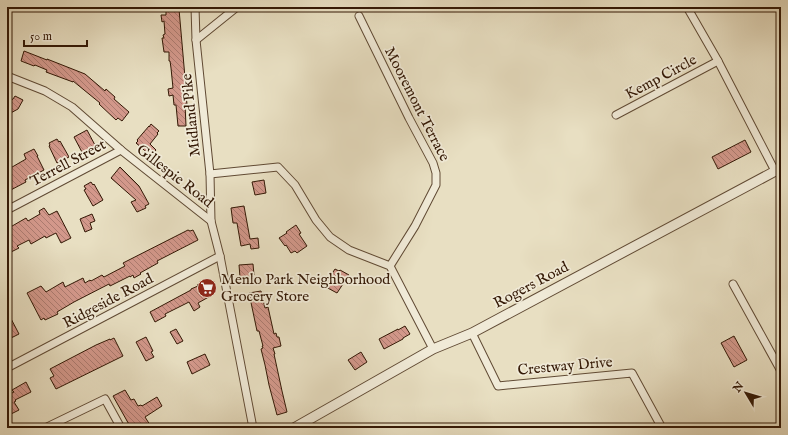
<svg xmlns="http://www.w3.org/2000/svg" width="788" height="435" font-family="'IM FELL English',serif">
	<style>
		.building { fill: url(#building-back-hatch); stroke: #331805 }
		.lines { fill: none; stroke-linecap: round; stroke-linejoin: round }
		.minor-casing { stroke: #604a34; stroke-width: 9 }
		.tertiary-casing { stroke: #604a34; stroke-width: 11 }
		.minor { stroke: #f0ead7; stroke-width: 7 }
		.tertiary { stroke: #f0ead7; stroke-width: 9 }
		.labels { text-anchor: middle; dominant-baseline: central; stroke-width: 3.5; stroke-linejoin: round; paint-order: stroke }
		.street-label { font-size: 15px; fill: #331805; stroke: #f0ead7 }
		.poi-label { font-size: 15px; fill: #331805; stroke: #f0ead7; text-anchor: start }
	</style>
	<defs>
		<pattern id="building-back-hatch" width="6" height="6" patternUnits="userSpaceOnUse"><rect width="6" height="6" fill="#d3988b"/><path d="M-1 5l2 2M0 0l6 6M5-1l2 2" fill="none" stroke="#ac7b70"/></pattern>
	</defs>
	<rect width="100%" height="100%" fill="#e8dfc2"/>
	<filter id="stains"><feTurbulence type="fractalNoise" baseFrequency=".005" numOctaves="4"/><feColorMatrix values="0 0 0 0 .2 0 0 0 0 .09 0 0 0 0 .02 0 0 0 .5 -.17"/></filter>
	<radialGradient id="worn" r=".72"><stop offset=".6" stop-color="#630" stop-opacity="0"/><stop offset="1" stop-color="#630" stop-opacity=".3"/></radialGradient>
	<!-- building -->
	<g class="building">
		<path d="M 179,9 L 186,89 L 187,96 L 186,96 L 187,104 L 185,104 L 186,126 L 178,126 L 176,105 L 174,105 L 173,95 L 169,96 L 168,89 L 173,88 L 171,68 L 170,61 L 169,61 L 169,52 L 164,52 L 162,38 L 164,38 L 163,35 L 165,34 L 164,21 L 162,22 L 161,15 L 166,15 L 166,10 Z"/>
		<path d="M 24,51 L 47,60 L 47,59 L 85,74 L 105,91 L 106,89 L 115,97 L 114,99 L 129,112 L 122,121 L 118,118 L 116,120 L 99,104 L 100,103 L 73,81 L 73,82 L 46,72 L 47,70 L 35,65 L 34,66 L 21,61 Z"/>
		<path d="M 15,96 L 23,100 L 18,109 L 7,115 L 7,103 L 13,99 Z"/>
		<path d="M 151,124 L 159,131 L 157,133 L 158,134 L 150,144 L 156,150 L 151,156 L 136,143 L 138,141 L 137,140 L 149,126 L 149,127 Z"/>
		<path d="M 87,130 L 96,147 L 83,154 L 74,137 Z"/>
		<path d="M 57,139 L 59,142 L 60,141 L 69,157 L 57,163 L 49,146 L 50,145 L 49,143 Z"/>
		<path d="M 745,140 L 751,152 L 718,169 L 712,157 Z"/>
		<path d="M 34,149 L 38,156 L 37,156 L 44,170 L 25,180 L 26,182 L 24,183 L 7,192 L 7,170 L 26,159 L 24,154 Z"/>
		<path d="M 120,167 L 139,186 L 149,204 L 145,206 L 146,208 L 137,212 L 131,202 L 136,200 L 111,178 Z"/>
		<path d="M 264,180 L 266,193 L 255,195 L 252,182 Z"/>
		<path d="M 91,182 L 93,185 L 94,184 L 103,200 L 93,206 L 84,190 L 86,189 L 84,186 Z"/>
		<path d="M 244,206 L 250,239 L 258,238 L 259,248 L 251,249 L 250,244 L 241,246 L 237,223 L 233,223 L 231,208 Z"/>
		<path d="M 44,208 L 49,215 L 57,211 L 71,238 L 61,243 L 56,233 L 46,238 L 45,236 L 31,244 L 29,240 L 17,246 L 19,248 L 7,254 L 7,229 L 26,218 L 28,221 L 40,214 L 39,211 Z"/>
		<path d="M 92,214 L 95,221 L 90,223 L 92,229 L 85,232 L 80,219 Z"/>
		<path d="M 296,225 L 301,233 L 299,234 L 307,246 L 297,253 L 295,251 L 291,253 L 286,245 L 285,246 L 279,238 L 287,233 L 286,232 Z"/>
		<path d="M 188,230 L 190,231 L 193,230 L 198,240 L 157,261 L 158,263 L 140,273 L 141,274 L 134,278 L 133,275 L 130,277 L 130,276 L 110,286 L 109,284 L 74,302 L 57,312 L 58,314 L 45,320 L 44,318 L 41,320 L 27,293 L 41,286 L 46,292 L 63,282 L 65,287 L 83,278 L 85,283 L 90,280 L 91,281 L 102,275 L 104,277 L 125,266 L 123,263 Z"/>
		<path d="M 253,264 L 254,275 L 251,275 L 251,277 L 240,277 L 239,265 Z"/>
		<path d="M 335,269 L 339,271 L 340,270 L 349,275 L 337,293 L 324,286 Z"/>
		<path d="M 206,280 L 214,294 L 198,303 L 200,307 L 194,311 L 189,302 L 165,314 L 166,316 L 155,322 L 150,312 L 191,290 L 191,289 L 198,286 L 197,285 Z"/>
		<path d="M 261,291 L 265,308 L 268,307 L 274,334 L 276,333 L 277,337 L 279,337 L 281,346 L 273,348 L 275,354 L 274,354 L 282,391 L 287,412 L 277,415 L 269,385 L 265,365 L 261,349 L 263,348 L 262,346 L 263,346 L 259,331 L 257,331 L 249,293 Z"/>
		<path d="M 7,311 L 19,334 L 9,339 L 7,336 Z"/>
		<path d="M 405,326 L 410,334 L 403,338 L 403,339 L 384,349 L 379,339 L 398,329 L 398,330 Z"/>
		<path d="M 176,329 L 183,341 L 177,344 L 170,332 Z"/>
		<path d="M 734,336 L 747,360 L 734,367 L 721,343 Z"/>
		<path d="M 146,337 L 153,351 L 151,352 L 154,357 L 146,361 L 136,342 Z"/>
		<path d="M 114,338 L 123,356 L 56,389 L 50,378 L 54,376 L 50,369 L 96,345 L 110,339 L 110,340 Z"/>
		<path d="M 361,352 L 367,362 L 355,370 L 348,360 Z"/>
		<path d="M 205,354 L 210,365 L 192,374 L 187,362 Z"/>
		<path d="M 26,382 L 31,392 L 15,400 L 16,401 L 14,402 L 19,410 L 9,415 L 7,411 L 7,389 L 10,394 L 14,392 L 12,390 Z"/>
		<path d="M 125,390 L 131,400 L 134,399 L 138,406 L 141,405 L 142,406 L 157,397 L 162,406 L 145,417 L 152,428 L 131,428 L 113,396 Z"/>
	</g>
	<g class="lines">
		<defs>
			<g id="minor">
				<path d="M 195,7 L 196,40 L 210,174 L 211,221 L 220,256 L 253,428"/>
				<path d="M 687,7 L 718,61 L 775,171"/>
				<path d="M 359,16 L 409,118 L 433,163 L 436,173 L 436,185 L 415,226 L 390,266"/>
				<path d="M 196,40 L 237,7"/>
				<path d="M 7,76 L 45,91 L 72,107 L 121,150 L 211,221"/>
				<path d="M 616,115 L 718,61"/>
				<path d="M 210,174 L 278,167 L 295,185 L 316,220 L 330,237 L 349,250 L 390,266 L 433,349"/>
				<path d="M 7,210 L 121,150"/>
				<path d="M 733,284 L 781,371"/>
				<path d="M 472,333 L 498,386 L 632,373 L 662,428"/>
				<path d="M 7,368 L 220,256"/>
				<path d="M 45,428 L 105,399 L 121,428"/>
			</g>
			<path id="tertiary" d="M 294,428 L 433,349 L 472,333 L 781,168"/>
		</defs>
		<!-- minor casing -->
		<use href="#minor" class="minor-casing"/>
		<!-- tertiary casing -->
		<use href="#tertiary" class="tertiary-casing"/>
		<!-- minor -->
		<use href="#minor" class="minor"/>
		<!-- tertiary -->
		<use href="#tertiary" class="tertiary"/>
	</g>
	<!-- icons -->
	<defs>
		<symbol id="supermarket-disc" viewBox="-11 -11 22 22"><circle r="9.5" fill="#8f2418" stroke="#f0ead7"/><path d="M-6-5.5h2.5l.6 2H6L4.5 2H-2.5L-4.4-4H-6ZM-1.5 3.2a1.3 1.3 0 1 0 .1 0ZM3 3.2a1.3 1.3 0 1 0 .1 0Z" fill="#fff"/></symbol>
	</defs>
	<g fill-rule="evenodd">
		<use href="#supermarket-disc" x="196" y="277" width="22" height="22"/>
	</g>
	<g class="labels">
		<!-- street labels -->
		<g class="street-label">
			<text transform="translate(661 77) rotate(-28)">Kemp Circle</text>
			<text transform="translate(417 104) rotate(63)">Mooremont Terrace</text>
			<text transform="translate(191 115) rotate(-96)">Midland Pike</text>
			<text transform="translate(68 163) rotate(-28)">Terrell Street</text>
			<text transform="translate(175 176) rotate(38)">Gillespie Road</text>
			<text transform="translate(531 285) rotate(-28)">Rogers Road</text>
			<text transform="translate(108 301) rotate(-28)">Ridgeside Road</text>
			<text transform="translate(565 366) rotate(-5)">Crestway Drive</text>
		</g>
		<!-- poi labels -->
		<g class="poi-label">
			<text x="221" y="279">Menlo Park Neighborhood<tspan x="221" dy="17">Grocery Store</tspan></text>
		</g>
	</g>
	<!-- margin -->
	<rect width="788" height="435" fill="none" stroke="#e8dfc2" stroke-width="24"/>
	<rect x="8" y="8" width="772" height="419" fill="none" stroke="#331805" stroke-width="2"/>
	<rect x="12" y="12" width="764" height="411" fill="none" stroke="#331805"/>
	<!-- north arrow -->
	<g transform="translate(746 393) rotate(308)" stroke="#f0ead7" stroke-width="3" paint-order="stroke">
	<path d="M0-3L7 15L0 10L-7 15Z" fill="#331805"/>
	<text y="-6" font-size="11" font-weight="bold" text-anchor="middle" fill="#331805">N</text>
	</g>
	<!-- scale -->
	<path d="M24 40v6h63v-6" fill="none" stroke="#331805" stroke-width="2"/>
	<text x="30" y="40" font-size="12" fill="#331805" stroke="#f0ead7" stroke-width="3" paint-order="stroke">50 m</text>
	<rect width="100%" height="100%" filter="url(#stains)"/>
	<rect width="100%" height="100%" fill="url(#worn)"/>
</svg>
